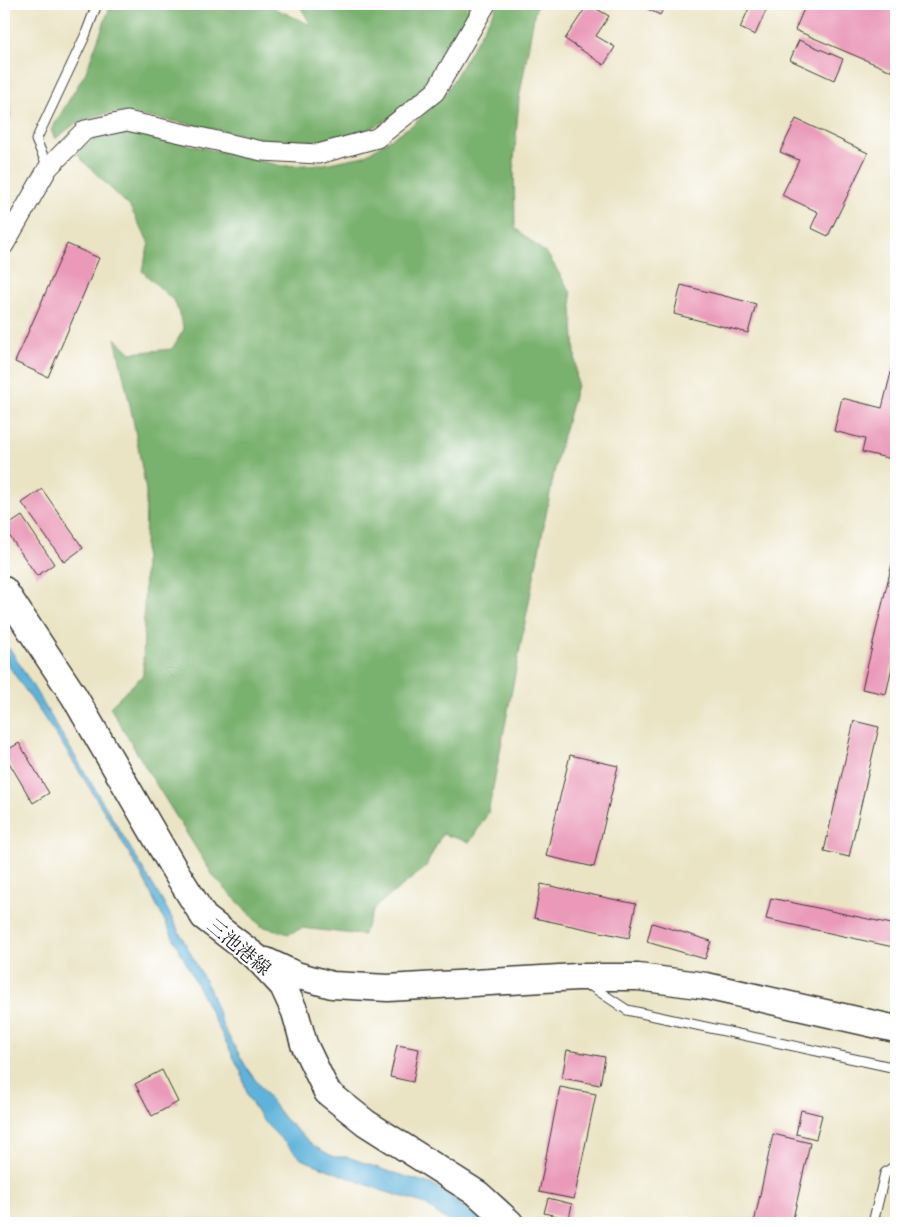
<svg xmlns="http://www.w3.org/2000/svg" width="900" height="1227" font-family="'EB Garamond','Noto Serif JP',serif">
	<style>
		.forest { fill: #79b16e; stroke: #4a6645 }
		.water { fill: #5eb3da; stroke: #3d687b }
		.building { fill: #ea99b8 }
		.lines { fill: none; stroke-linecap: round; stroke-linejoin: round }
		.lane-casing { stroke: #3b3a35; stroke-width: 11 }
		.street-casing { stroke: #3b3a35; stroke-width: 21 }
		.secondary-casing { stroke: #3b3a35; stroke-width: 29 }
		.lane { stroke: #fff; stroke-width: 9 }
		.street { stroke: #fff; stroke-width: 19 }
		.secondary { stroke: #fff; stroke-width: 26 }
		.labels { text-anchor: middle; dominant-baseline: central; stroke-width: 4.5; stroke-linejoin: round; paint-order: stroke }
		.street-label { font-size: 19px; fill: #1c1c1c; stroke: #fff }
	</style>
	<rect width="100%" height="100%" fill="#fff"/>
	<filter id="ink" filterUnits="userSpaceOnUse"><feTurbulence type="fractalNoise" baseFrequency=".02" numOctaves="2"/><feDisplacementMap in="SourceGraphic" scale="10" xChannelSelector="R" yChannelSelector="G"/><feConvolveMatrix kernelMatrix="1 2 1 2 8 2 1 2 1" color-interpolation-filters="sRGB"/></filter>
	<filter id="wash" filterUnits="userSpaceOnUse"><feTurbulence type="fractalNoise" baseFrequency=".0096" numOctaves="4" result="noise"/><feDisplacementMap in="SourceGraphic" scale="20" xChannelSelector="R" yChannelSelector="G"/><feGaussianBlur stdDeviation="1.12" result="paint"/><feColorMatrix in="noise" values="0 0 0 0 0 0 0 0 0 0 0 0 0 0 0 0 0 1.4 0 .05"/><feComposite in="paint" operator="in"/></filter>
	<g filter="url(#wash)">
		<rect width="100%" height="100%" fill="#eae4c5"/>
		<!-- forest -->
		<g class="forest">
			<path d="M 111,4 L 265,4 L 311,25 L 299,4 L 478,4 L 429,82 L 395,115 L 376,126 L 335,140 L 277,142 L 195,125 L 119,112 L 104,114 L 76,123 L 55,139 L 51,130 L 86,72 Z"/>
			<path d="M 498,4 L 538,4 L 535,11 L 519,99 L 514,161 L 515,228 L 548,255 L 571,293 L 577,385 L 557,458 L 488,813 L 470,842 L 442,834 L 425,868 L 375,907 L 363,935 L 302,928 L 289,934 L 261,926 L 214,877 L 149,773 L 110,707 L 143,675 L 146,491 L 133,419 L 115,338 L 131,353 L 172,349 L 184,329 L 175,302 L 142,271 L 149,243 L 130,207 L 84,162 L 75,151 L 102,136 L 129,131 L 282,166 L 324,164 L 364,156 L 414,124 L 447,91 Z"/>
		</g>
		<!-- water -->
		<path class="water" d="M 4,647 L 11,650 L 166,907 L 210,990 L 223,1026 L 248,1070 L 284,1118 L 314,1146 L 334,1157 L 348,1157 L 381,1169 L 434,1185 L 486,1223 L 451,1223 L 423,1203 L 383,1191 L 301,1159 L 264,1122 L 248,1097 L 241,1072 L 142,876 L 115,829 L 64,747 L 4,659 Z"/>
		<g id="blocks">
			<!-- building -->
			<g class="building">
				<path d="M 588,4 L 609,16 L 596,36 L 615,47 L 604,65 L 565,39 Z"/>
				<path d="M 637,4 L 666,4 L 660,15 Z"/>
				<path d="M 751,4 L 769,4 L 755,35 L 740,28 Z"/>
				<path d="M 806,4 L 896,4 L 896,73 L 795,30 Z"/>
				<path d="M 799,40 L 843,59 L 834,80 L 790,60 Z"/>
				<path d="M 9,97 L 11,117 L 4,118 L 4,98 Z"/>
				<path d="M 796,119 L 868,153 L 828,236 L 811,228 L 818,212 L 782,195 L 799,160 L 780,152 Z"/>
				<path d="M 67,244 L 99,258 L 48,377 L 15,362 Z"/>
				<path d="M 681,285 L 756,304 L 748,333 L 674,314 Z"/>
				<path d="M 896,353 L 896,460 L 862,452 L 865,439 L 834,431 L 842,398 L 882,408 Z"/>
				<path d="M 42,489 L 83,548 L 64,562 L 22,503 Z"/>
				<path d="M 22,516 L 54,564 L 37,576 L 4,528 Z"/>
				<path d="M 896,547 L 896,649 L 886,694 L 862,689 Z"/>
				<path d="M 854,721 L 879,727 L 849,857 L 824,851 Z"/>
				<path d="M 19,743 L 49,793 L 33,803 L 4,754 L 4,752 Z"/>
				<path d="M 570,755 L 618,766 L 594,867 L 546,856 Z"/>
				<path d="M 541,884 L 636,904 L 629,938 L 534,918 Z"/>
				<path d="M 771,898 L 896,925 L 893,947 L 766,919 Z"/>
				<path d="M 652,923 L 711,941 L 705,959 L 647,942 Z"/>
				<path d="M 397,1045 L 419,1049 L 413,1082 L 390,1077 Z"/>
				<path d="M 567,1050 L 605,1057 L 600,1085 L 562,1078 Z"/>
				<path d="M 162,1070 L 178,1102 L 152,1116 L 135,1084 Z"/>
				<path d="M 560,1087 L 596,1094 L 574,1199 L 539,1192 Z"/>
				<path d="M 801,1110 L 822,1115 L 816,1139 L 796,1134 Z"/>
				<path d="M 773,1134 L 810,1143 L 792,1223 L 754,1223 Z"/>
				<path d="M 548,1198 L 572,1204 L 569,1219 L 544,1213 Z"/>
			</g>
		</g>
	</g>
	<g filter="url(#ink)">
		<use href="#blocks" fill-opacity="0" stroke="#3b3a35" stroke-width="1"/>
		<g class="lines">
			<defs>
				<g id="lane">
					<path d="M 48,167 L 36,140 L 85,36 L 97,4"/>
					<path d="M 588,984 L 627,1010 L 896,1068"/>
					<path d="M 873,1223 L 885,1173 L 896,1165"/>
				</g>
				<path id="street" d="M 4,245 L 48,168 L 85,130 L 127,121 L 262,151 L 318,154 L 377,138 L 435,92 L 486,4"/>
				<g id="secondary">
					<path d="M 4,590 L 74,696 L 174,869 L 204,917 L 256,957 L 283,986 L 295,1012 L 304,1044 L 327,1092 L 366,1123 L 478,1194 L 510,1223"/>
					<path d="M 266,961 L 296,975 L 332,985 L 388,988 L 577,977 L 638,977 L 706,986 L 896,1029"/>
				</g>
			</defs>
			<!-- lane casing -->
			<use href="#lane" class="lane-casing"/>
			<!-- street casing -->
			<use href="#street" class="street-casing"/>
			<!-- secondary casing -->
			<use href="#secondary" class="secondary-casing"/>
			<!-- lane -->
			<use href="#lane" class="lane"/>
			<!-- street -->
			<use href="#street" class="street"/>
			<!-- secondary -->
			<use href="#secondary" class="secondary"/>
		</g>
	</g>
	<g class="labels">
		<!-- street labels -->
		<g class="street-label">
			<text transform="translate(239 947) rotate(40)">三池港線</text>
		</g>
	</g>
	<!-- margin -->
	<rect width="900" height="1227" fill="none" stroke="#fff" stroke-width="20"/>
</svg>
